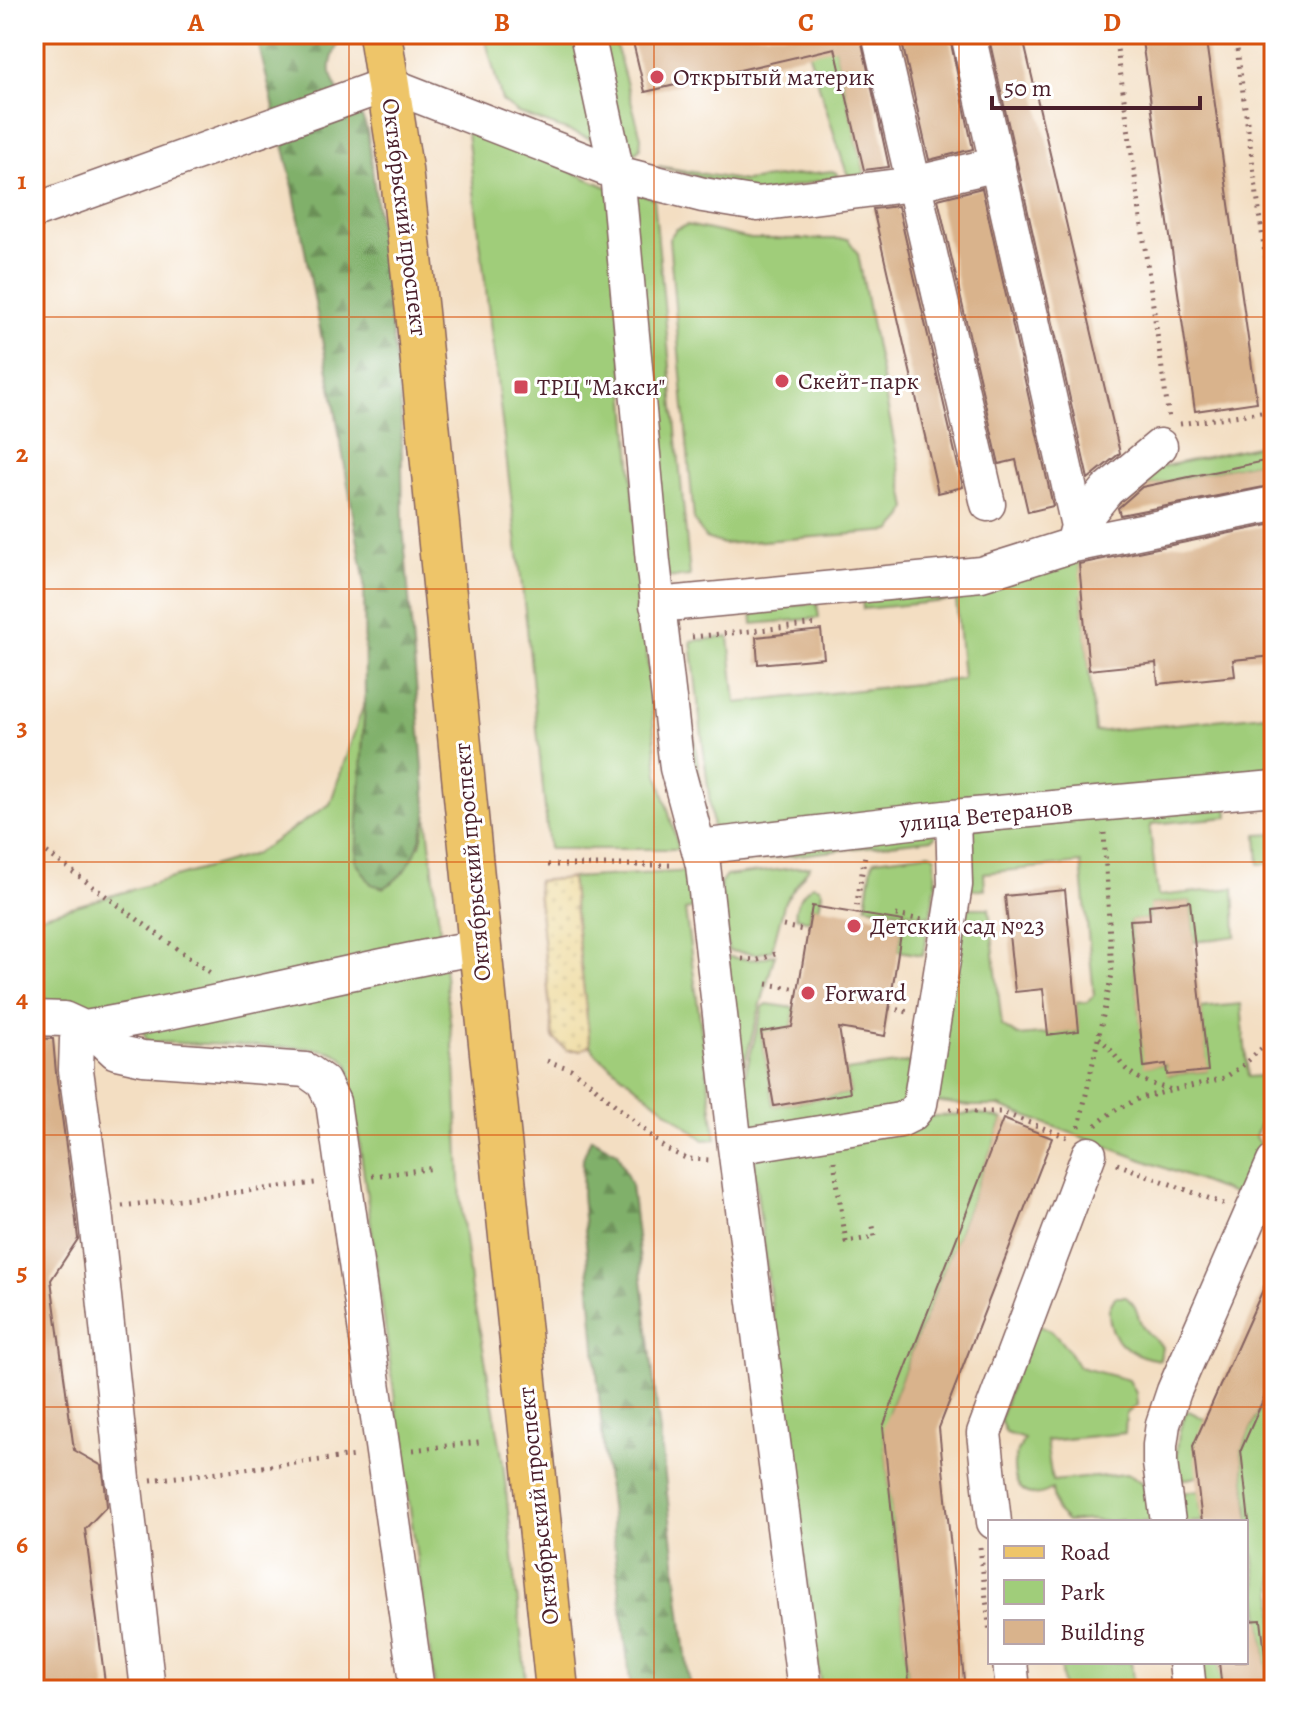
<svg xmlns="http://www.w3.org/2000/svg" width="1308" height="1724" viewBox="0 0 1308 1724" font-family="Alegreya,serif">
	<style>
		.green { fill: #a0cd7a; stroke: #757652; stroke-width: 2 }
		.forest { fill: url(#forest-firs); stroke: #65684a; stroke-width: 2 }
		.sand { fill: url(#sand-dots); stroke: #9c7c64; stroke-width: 2 }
		.building { fill: #d9b38c }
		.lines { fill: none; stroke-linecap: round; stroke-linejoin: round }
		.minor-casing { stroke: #856260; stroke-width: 37 }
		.major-casing { stroke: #856260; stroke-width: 45 }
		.path { stroke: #856260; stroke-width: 5; stroke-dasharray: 2 6; stroke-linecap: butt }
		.minor { stroke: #fff; stroke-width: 34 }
		.major { stroke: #eec569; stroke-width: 42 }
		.grid { fill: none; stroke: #d8530f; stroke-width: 2; stroke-opacity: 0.55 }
		.poi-dot { fill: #d1495b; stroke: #fff; stroke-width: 3 }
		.labels { text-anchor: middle; stroke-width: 6; stroke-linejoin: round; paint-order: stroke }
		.poi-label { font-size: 24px; fill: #4a1f2b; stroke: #fff; text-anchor: start }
		.street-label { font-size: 24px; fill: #4a1f2b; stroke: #fff }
		.neatline { fill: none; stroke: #d8530f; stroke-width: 3 }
		.grid-label { font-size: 26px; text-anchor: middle; font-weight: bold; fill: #d8530f }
	</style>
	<defs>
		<pattern id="forest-firs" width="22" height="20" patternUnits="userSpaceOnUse" patternTransform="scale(2)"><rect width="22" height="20" fill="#80b06a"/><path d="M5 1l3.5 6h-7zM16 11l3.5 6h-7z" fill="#6b8f57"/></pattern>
		<pattern id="sand-dots" width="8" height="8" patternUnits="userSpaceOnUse" patternTransform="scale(2)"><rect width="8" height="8" fill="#eeda9e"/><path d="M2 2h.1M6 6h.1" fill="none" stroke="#cebb88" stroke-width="1.8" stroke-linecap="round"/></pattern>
	</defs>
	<rect width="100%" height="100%" fill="#fff"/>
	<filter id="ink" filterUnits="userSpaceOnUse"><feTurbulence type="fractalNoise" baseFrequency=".0125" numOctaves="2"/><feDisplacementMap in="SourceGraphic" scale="16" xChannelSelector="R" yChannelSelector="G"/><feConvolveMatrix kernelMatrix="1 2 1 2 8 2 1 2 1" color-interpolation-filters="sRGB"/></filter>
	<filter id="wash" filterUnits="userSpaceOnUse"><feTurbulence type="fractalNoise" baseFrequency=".006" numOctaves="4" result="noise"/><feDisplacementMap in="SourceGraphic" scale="32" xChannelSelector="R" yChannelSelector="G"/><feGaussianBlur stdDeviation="1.8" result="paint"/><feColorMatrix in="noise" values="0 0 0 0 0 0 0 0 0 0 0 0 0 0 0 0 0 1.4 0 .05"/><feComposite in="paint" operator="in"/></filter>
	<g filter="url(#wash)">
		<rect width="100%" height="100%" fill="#f3dec2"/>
		<path class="green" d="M484,34H613L641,137L640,148L634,154L518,113L502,101Z
			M832,34L865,175L848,176L842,159L809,54Z
			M466,125L609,188L643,612L658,774L679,849H549L527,628Z
			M658,166L744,181L832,171L837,173L839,176L760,194Z
			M627,188L654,199L690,576L663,578Z
			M687,225L751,239H848L858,254L907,508L903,518L891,531L723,544L705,538L694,520L669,239L676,229Z
			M1274,442V459L1114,493L1139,472Z
			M1274,555V594L1272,575L1082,595L1095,732L1274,714V781L714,839L691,641L729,637L736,703L963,679L956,600L863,609L862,597L1078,557L1082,581Z
			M817,603L819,618L753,624L752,610Z
			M678,620L705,817L696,812L667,622Z
			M365,701L356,862L420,846L427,816L455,1064L461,1203L471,1291L481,1336L503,1462L527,1690H435L349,1066C340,1051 326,1050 310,1048L150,1042L146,1039L136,1009L132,1007L34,1013V918L255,854L330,804Z
			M1227,806L1228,817L1152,824L1150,830L1158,896L1234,888L1236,936L1194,942L1190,901L1150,905V919L1130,921L1145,1066L1166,1064L1168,1075L1207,1071L1201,1008L1241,1004L1248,1077L1274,1075V1101L1269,1102L1255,1137L1264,1151L1245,1191L1239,1195L1231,1193L999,1106H970L925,1100L968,908H989L1002,1026L1018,1036L1078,1031L1076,1003L1088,1002L1094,995L1081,863L984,873L985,889L968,890L959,829Z
			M935,832V836L932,839L734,863L730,848Z
			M1274,834V863L1259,864L1257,835Z
			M930,853L935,856L936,884L930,916L866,906L872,865L875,860Z
			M810,866L785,901L772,950L757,954L728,951L720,884L726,876Z
			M693,871L695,908L685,910L716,1139L704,1140L596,1054L590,1045L571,878Z
			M812,885L820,887L822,893L819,908L812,906L809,921L796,917C793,906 803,892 812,885Z
			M903,921L928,927L923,955L898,951Z
			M775,954L739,1083L724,956C747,960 753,962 775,954Z
			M767,1004L795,1008L792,1027L761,1033L774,1106L850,1093L846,1071L911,1062L904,1107L751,1136L743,1082L763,1007Z
			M976,1113L1003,1119L890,1408L884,1433L910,1690H821L754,1169L755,1158L923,1117Z
			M1115,1297H1126C1141,1310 1134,1312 1143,1327C1147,1334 1157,1340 1162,1347L1160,1360C1136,1357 1115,1346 1110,1322C1110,1320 1108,1311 1109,1309C1110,1305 1113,1301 1115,1297Z
			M1031,1322C1059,1330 1064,1345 1079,1367L1129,1380L1136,1393L1137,1405L1126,1414L1125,1433L1046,1441L1052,1481L1127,1474L1142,1482L1148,1496L1154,1522H1123L1122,1520L1107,1522L1089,1520L1067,1522L1056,1511L1052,1489C1030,1502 1013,1490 1014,1464C1015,1456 1020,1447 1024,1439L1006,1433L1000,1420Z
			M1274,1376V1690H1269L1241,1450C1221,1463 1202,1481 1178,1479C1176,1456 1176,1434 1186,1412L1189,1411L1205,1419L1241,1450Z
			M1199,1491L1202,1522H1185L1181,1493Z
			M1060,1662H1131L1134,1690H1063Z
			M1200,1662H1219L1222,1686L1203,1688Z"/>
		<path class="forest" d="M256,34H343C327,63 325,76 347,103C351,107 357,111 361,116C369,128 369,145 371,159L401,408L403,525L427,816C420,845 411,873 384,888L371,884L356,862L365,701L364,578L333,397L291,177Z
			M591,1138L617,1152L631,1185L690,1690H631L604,1455L582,1194L583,1158Z"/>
		<path class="sand" d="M571,878L590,1045L581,1050H567L553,1038L537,881Z"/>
		<g id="blocks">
			<path class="building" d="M631,34H860L889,167L864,170L835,48L645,92Z
				M900,34H949L973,149L929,160Z
				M988,34H1022L1120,453L1088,479Z
				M1141,34H1205L1257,402L1195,411Z
				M982,188L1053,506L1028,512L1016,460L999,464L938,199Z
				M898,206L963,487L938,493L873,209Z
				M1274,459V485L1120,515L1118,508L1142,487Z
				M1274,524V555L1270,556L1274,594V656L1233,660L1235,676L1158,684L1156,663L1089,670L1079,564Z
				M821,630L824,658L758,664L756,637Z
				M1065,890L1079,1031L1048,1035L1043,989L1015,992L1005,896Z
				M1190,901L1208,1071L1167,1075L1166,1064L1144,1067L1130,920L1150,919L1149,905Z
				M812,906L903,921L885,1036L839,1028L850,1093L774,1106L761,1032L792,1027Z
				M34,1038L53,1039L56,1073L75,1212L78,1239L51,1280L74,1450L102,1466L105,1487L107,1506L85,1529L106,1690H34Z
				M1003,1119L1052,1138L939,1428L965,1690H910L883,1427Z
				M1274,1265V1375L1241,1450L1249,1522H1202L1193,1446Z
				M1261,1620L1269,1690H1222L1219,1662H1246V1621Z"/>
		</g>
	</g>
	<g filter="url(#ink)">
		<use href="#blocks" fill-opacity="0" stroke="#856260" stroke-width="2"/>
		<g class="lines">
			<defs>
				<path id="minor" d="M587,34L617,173L653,562L677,768L703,865L735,1147L805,1690
					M879,34L988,504
					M968,34L1078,526L1073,545L1274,504
					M34,211L388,84L617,173L703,195L758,204L913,184L998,164
					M1078,526L1107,490L1160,446
					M657,605L981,574L1073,545
					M699,847L953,817L1274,788
					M34,1018L64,1019L97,1034L116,1052L143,1058L306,1070L323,1082L333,1102L417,1690
					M735,1147L900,1120L912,1114L920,1104L955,885L953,817
					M123,1479L95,1210L76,1070L77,1039L84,1028C217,1006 347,970 480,947
					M125,1488L148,1690
					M994,1522L984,1433L1089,1154
					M1168,1522L1160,1463V1445L1163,1424L1174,1391L1274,1162
					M1010,1662L1013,1690
					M1186,1662L1189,1690"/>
				<path id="major" d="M380,34L401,169L417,312L480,947L557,1690"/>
			</defs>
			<use href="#minor" class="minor-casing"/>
			<use href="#major" class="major-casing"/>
			<path class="path" d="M1115,34L1169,419
				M1235,34L1274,320
				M1180,424L1274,410
				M692,637L818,624
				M34,843L210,973
				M548,865H673
				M855,914L865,855
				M896,915L922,920
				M783,926L808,931
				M742,959L758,960L775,954
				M767,984L798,989
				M889,1008L908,1012
				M1099,1038C1110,1047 1116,1058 1125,1068C1138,1081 1155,1085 1172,1090
				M547,1061L571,1069L591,1084L666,1149L688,1159L709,1160
				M950,1109L974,1112H1001L1067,1137
				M1096,1125L1112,1112L1140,1098L1224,1078L1242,1066L1262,1048
				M1079,1127L1112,974L1104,833
				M834,1161L846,1242L875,1237L872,1221
				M1117,1164L1224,1204
				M372,1176L435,1168
				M122,1206L315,1183
				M413,1450L479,1442
				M151,1480L355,1456
				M980,1547L990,1633"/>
			<use href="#minor" class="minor"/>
			<use href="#major" class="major"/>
		</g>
	</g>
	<path class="grid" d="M349,34V1690M654,34V1690M959,34V1690M34,317H1274M34,589H1274M34,862H1274M34,1135H1274M34,1407H1274"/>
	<g class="poi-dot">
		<circle cx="657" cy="77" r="8"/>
		<circle cx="782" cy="381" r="8"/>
		<rect x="513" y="379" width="16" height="16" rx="4"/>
		<circle cx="854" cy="926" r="8"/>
		<circle cx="808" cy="993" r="8"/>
	</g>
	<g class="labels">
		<g class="poi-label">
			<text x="673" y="85">Открытый материк</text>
			<text x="798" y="389">Скейт-парк</text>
			<text x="537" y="395">ТРЦ "Макси"</text>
			<text x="870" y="934">Детский сад №23</text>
			<text x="824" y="1001">Forward</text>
		</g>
		<g class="street-label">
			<text transform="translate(405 217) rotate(83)" y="8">Октябрьский проспект</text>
			<text transform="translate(986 815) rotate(-6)" y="8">улица Ветеранов</text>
			<text transform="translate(472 862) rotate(-95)" y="8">Октябрьский проспект</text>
			<text transform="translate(538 1506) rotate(-96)" y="8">Октябрьский проспект</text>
		</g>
	</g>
	<rect width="1308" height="1724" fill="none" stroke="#fff" stroke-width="88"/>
	<rect x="988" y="1520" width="260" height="144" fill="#ffffff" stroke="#b7a5aa" stroke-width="2"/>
	<rect x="1004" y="1546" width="40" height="12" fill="#eec569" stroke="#b7a5aa" stroke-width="2"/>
	<text x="1060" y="1560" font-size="24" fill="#4a1f2b">Road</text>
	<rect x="1004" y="1580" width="40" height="24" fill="#a0cd7a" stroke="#b7a5aa" stroke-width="2"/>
	<text x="1060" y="1600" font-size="24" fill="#4a1f2b">Park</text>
	<rect x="1004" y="1620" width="40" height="24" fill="#d9b38c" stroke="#b7a5aa" stroke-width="2"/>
	<text x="1060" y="1640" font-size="24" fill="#4a1f2b">Building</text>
	<path d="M992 96v12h208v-12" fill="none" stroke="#4a1f2b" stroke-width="4"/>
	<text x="1004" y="96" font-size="24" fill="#4a1f2b" stroke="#ffffff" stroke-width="6" paint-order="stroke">50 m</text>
	<rect x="44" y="44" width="1220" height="1636" class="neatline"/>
	<g class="grid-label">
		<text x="196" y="31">A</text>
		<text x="502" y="31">B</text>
		<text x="806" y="31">C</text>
		<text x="1112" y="31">D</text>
		<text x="22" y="189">1</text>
		<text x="22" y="462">2</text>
		<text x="22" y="735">3</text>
		<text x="22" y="1007">4</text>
		<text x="22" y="1280">5</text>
		<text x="22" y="1553">6</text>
	</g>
</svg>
